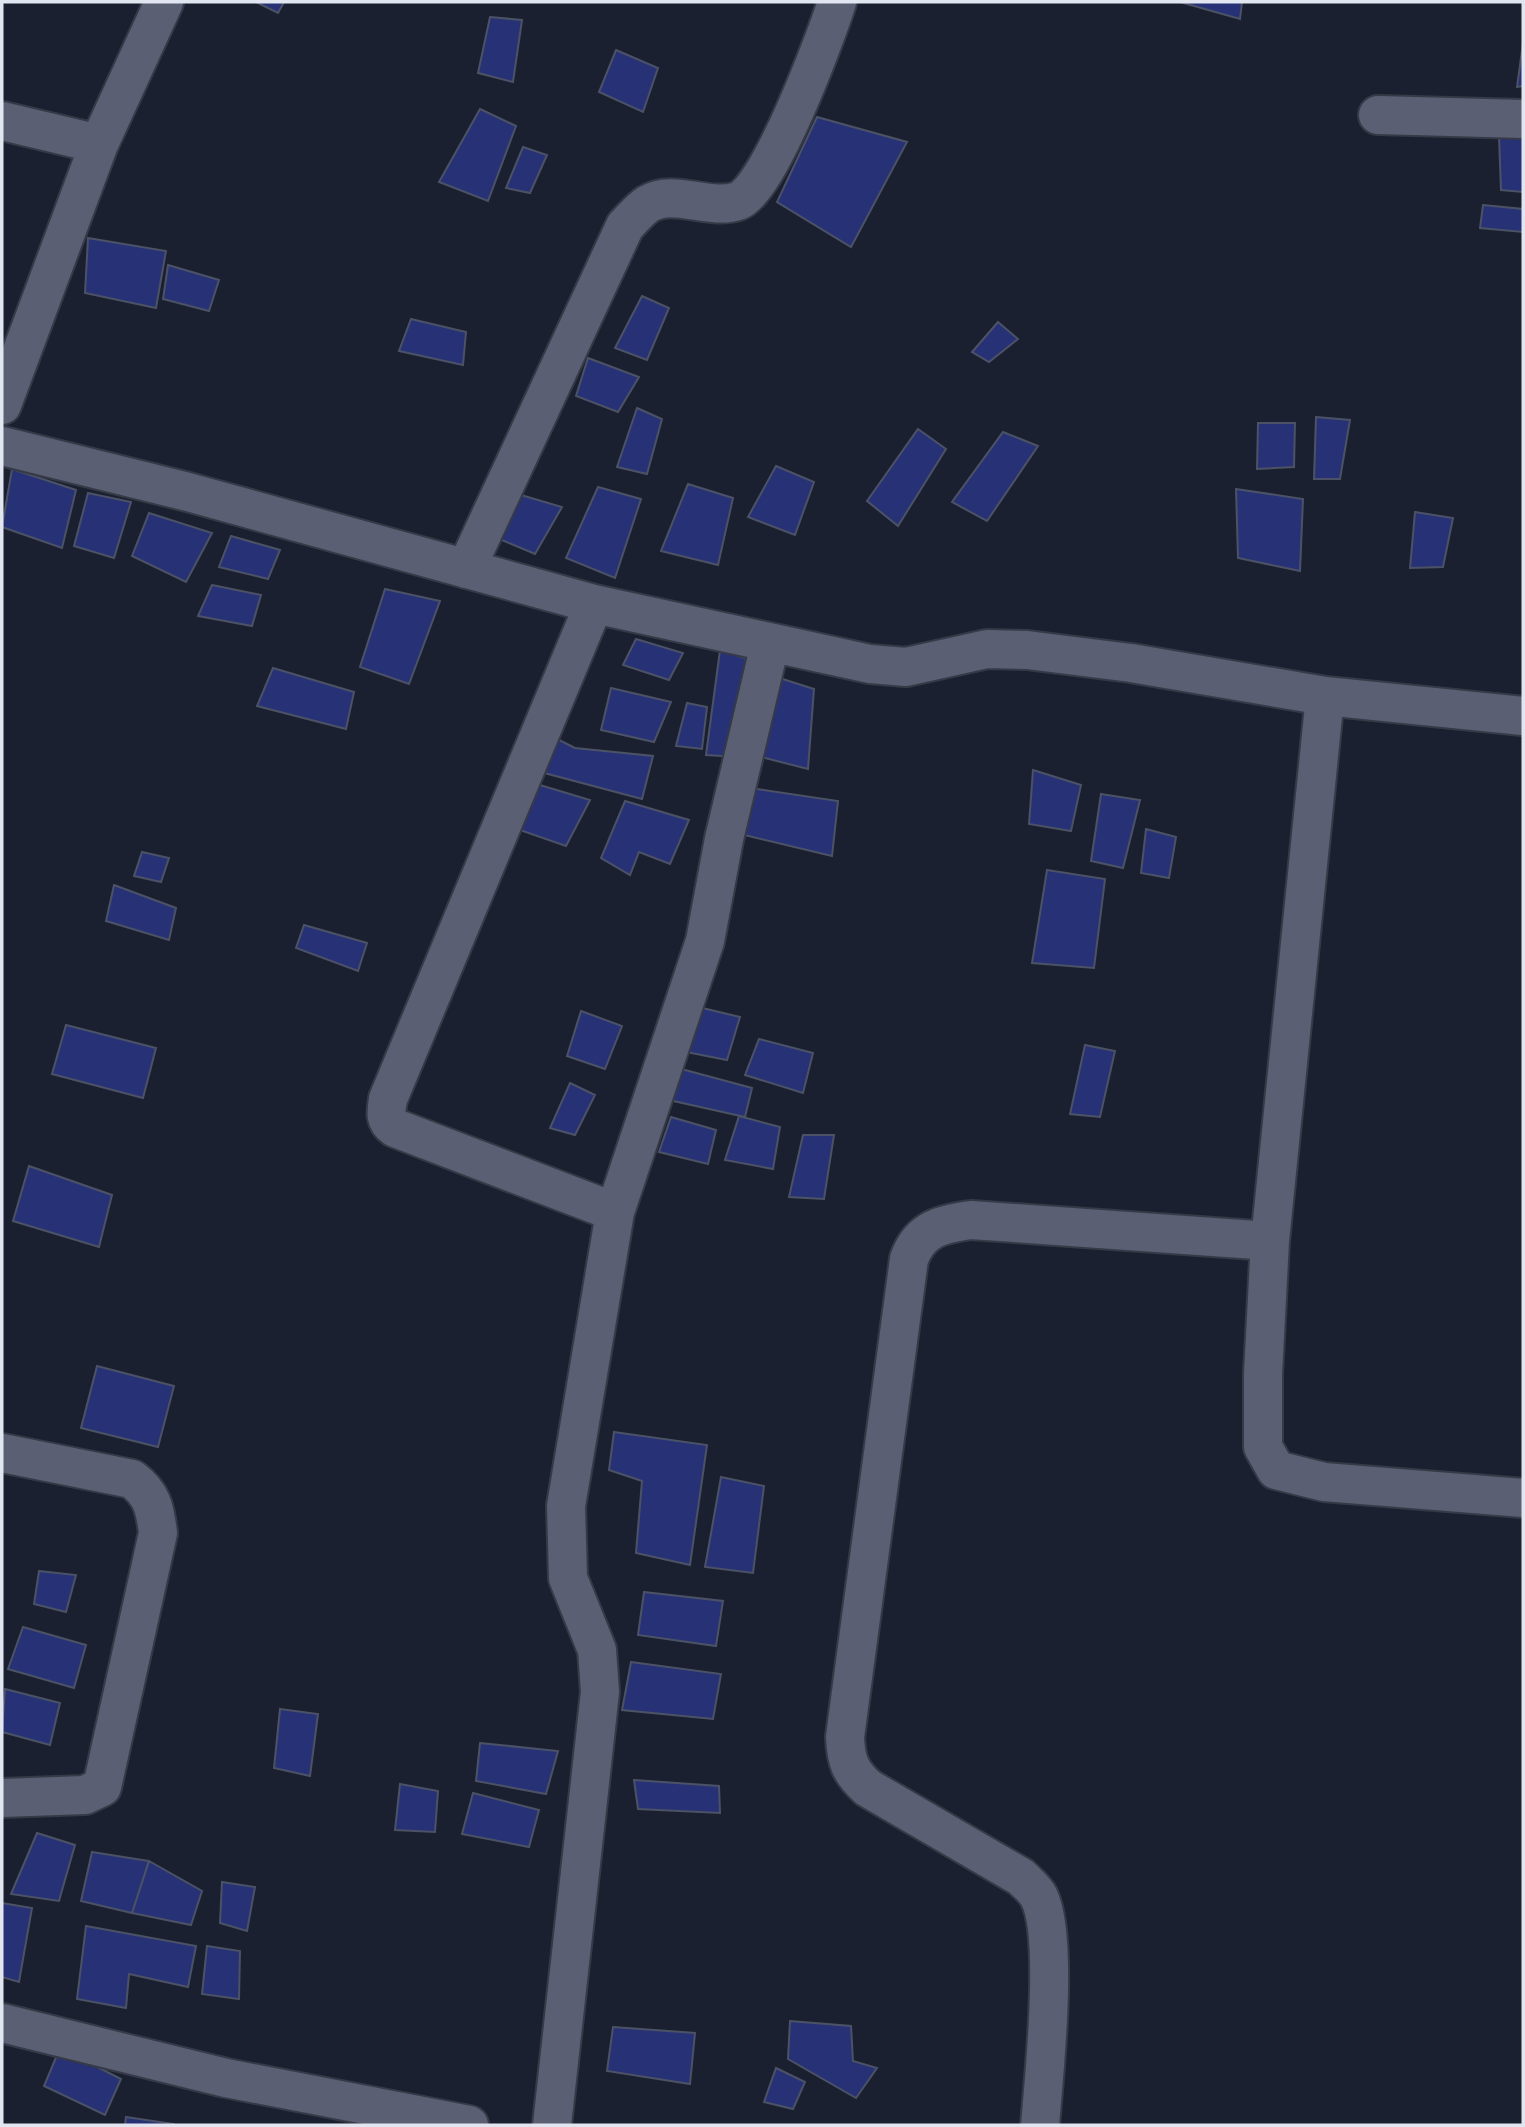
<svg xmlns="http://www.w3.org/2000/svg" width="1525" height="2127" viewBox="0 0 1525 2127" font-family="Mulish,sans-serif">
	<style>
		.building { fill: #273276; stroke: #4c5265; stroke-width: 2 }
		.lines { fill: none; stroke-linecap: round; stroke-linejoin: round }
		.minor-casing { stroke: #363a47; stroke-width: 42 }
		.minor { stroke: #5a5f73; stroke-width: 38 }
	</style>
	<rect width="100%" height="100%" fill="#1b2030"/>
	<path class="building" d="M256,2H284L278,13Z
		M1180,2H1242L1240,19Z
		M490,17L522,20L513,82L478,73Z
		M1523,43V86L1517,87Z
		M616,50L658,68L643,112L599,92Z
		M480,109L516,126L488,201L439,182Z
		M817,117L907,142L851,247L777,202Z
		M1499,137L1523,138V192L1501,190Z
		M523,147L547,155L530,193L506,188Z
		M1483,205L1523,209V232L1480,228Z
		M88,238L166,251L156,308L85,293Z
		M168,265L219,280L209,311L163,299Z
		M642,296L669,308L647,360L615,348Z
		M411,319L466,332L463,365L399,351Z
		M998,322L1018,339L989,362L972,352Z
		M588,358L639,377L618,412L576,396Z
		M637,408L662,419L647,474L617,467Z
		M1316,417L1350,420L1340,479H1314Z
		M1258,423H1295L1294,467L1257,469Z
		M918,429L946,449L898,526L867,501Z
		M1003,432L1038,446L987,521L952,502Z
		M776,466L814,482L795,535L748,517Z
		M12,469L76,490L62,548L2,527Z
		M688,484L733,498L718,565L661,551Z
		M598,487L641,499L615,578L566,558Z
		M1236,489L1303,499L1300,571L1238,558Z
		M88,493L131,502L114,558L74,546Z
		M521,495L562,507L535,554L497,538Z
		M1415,512L1453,518L1443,567L1410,568Z
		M149,513L212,533L186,582L132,556Z
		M231,536L280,550L268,579L219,567Z
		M212,585L261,595L252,626L198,616Z
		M385,589L440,601L409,684L360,667Z
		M636,639L683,653L669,680L623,665Z
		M720,650L751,660L738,757L706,755Z
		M273,668L354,692L346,729L257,706Z
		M770,675L814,689L808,769L761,757Z
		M611,688L671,702L654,742L601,730Z
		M687,703L707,707L702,749L676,746Z
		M545,733L575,748L653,756L642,799L533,770Z
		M1033,770L1081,785L1071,831L1029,824Z
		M530,782L590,800L566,846L511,827Z
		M744,787L838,801L832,856L732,832Z
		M1101,794L1140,800L1123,868L1091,861Z
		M625,801L689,820L670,864L639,852L630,875L601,858Z
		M1146,829L1176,837L1169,878L1141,873Z
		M142,852L169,858L161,882L134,876Z
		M1047,870L1105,879L1094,968L1032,963Z
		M114,885L176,908L169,940L106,921Z
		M304,925L367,943L358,971L296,948Z
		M690,1005L740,1017L727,1060L681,1051Z
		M581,1011L622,1026L605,1069L567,1056Z
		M66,1025L156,1048L143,1098L52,1074Z
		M759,1039L813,1053L803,1093L745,1075Z
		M1085,1045L1115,1051L1100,1117L1070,1114Z
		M674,1067L752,1088L745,1117L660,1098Z
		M570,1083L595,1095L575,1135L550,1128Z
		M739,1116L780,1127L773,1169L725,1160Z
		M671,1117L716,1130L708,1164L659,1152Z
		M803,1135H834L824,1199L789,1197Z
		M29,1166L112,1195L99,1247L13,1221Z
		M97,1366L174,1386L158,1447L81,1428Z
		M614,1432L707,1445L690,1565L636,1553L642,1481L609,1470Z
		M721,1477L764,1486L753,1573L705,1567Z
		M39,1571L76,1575L66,1612L34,1604Z
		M644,1592L723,1601L716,1646L638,1635Z
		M23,1627L86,1645L74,1688L8,1669Z
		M631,1662L721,1674L713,1719L622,1710Z
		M5,1689L60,1703L50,1745L2,1732Z
		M280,1709L318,1714L310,1776L274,1768Z
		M480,1743L558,1751L546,1794L476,1781Z
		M634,1780L719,1786L720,1813L638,1809Z
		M400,1784L438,1791L435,1832L395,1830Z
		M473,1793L539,1810L529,1847L462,1834Z
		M37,1833L75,1845L59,1901L11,1894Z
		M92,1852L149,1861L132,1913L81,1901Z
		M149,1861L202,1891L191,1925L132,1913Z
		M222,1882L255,1887L247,1931L220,1923Z
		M2,1903L32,1908L19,1982L2,1977Z
		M86,1926L196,1946L188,1987L129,1974L126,2008L77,1999Z
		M207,1946L240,1951L239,1999L202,1994Z
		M790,2021L851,2026L853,2061L877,2068L856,2098L788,2059Z
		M613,2027L695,2033L690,2084L607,2071Z
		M60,2048L121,2079L105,2115L44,2086Z
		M776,2068L805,2082L793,2109L764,2102Z
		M126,2117L174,2124V2125H125Z"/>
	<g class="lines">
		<defs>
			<path id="minor" d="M1378,115L1523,119
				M2,121L99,144L164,2
				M2,405L99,144
				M2,446L188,492L594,604L870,664L906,667L987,649L1027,650L1131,663L1325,696L1523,716
				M466,569L625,226C632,219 640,209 648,204C674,188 709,211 738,201C769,190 826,37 837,2
				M1325,696L1270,1241L1263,1374V1447L1276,1470L1324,1482L1523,1498
				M615,1212L705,941L724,839L770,644
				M2,1453L132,1479C152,1494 155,1508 158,1533L102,1787L85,1795L2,1798
				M2,2023L226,2078L469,2125
				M552,2125L600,1692L597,1650L568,1578L566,1506L615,1212L395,1128C384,1120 386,1112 388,1099L594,604
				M1040,2125C1044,2077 1059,1937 1039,1897C1035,1889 1027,1883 1021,1877L868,1788C850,1772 846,1761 845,1737L909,1259C920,1229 941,1224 971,1220L1270,1241"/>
		</defs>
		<use href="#minor" class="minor-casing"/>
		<use href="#minor" class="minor"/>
	</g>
	<rect width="1525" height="2127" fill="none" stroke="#e2e6f1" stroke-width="7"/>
</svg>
